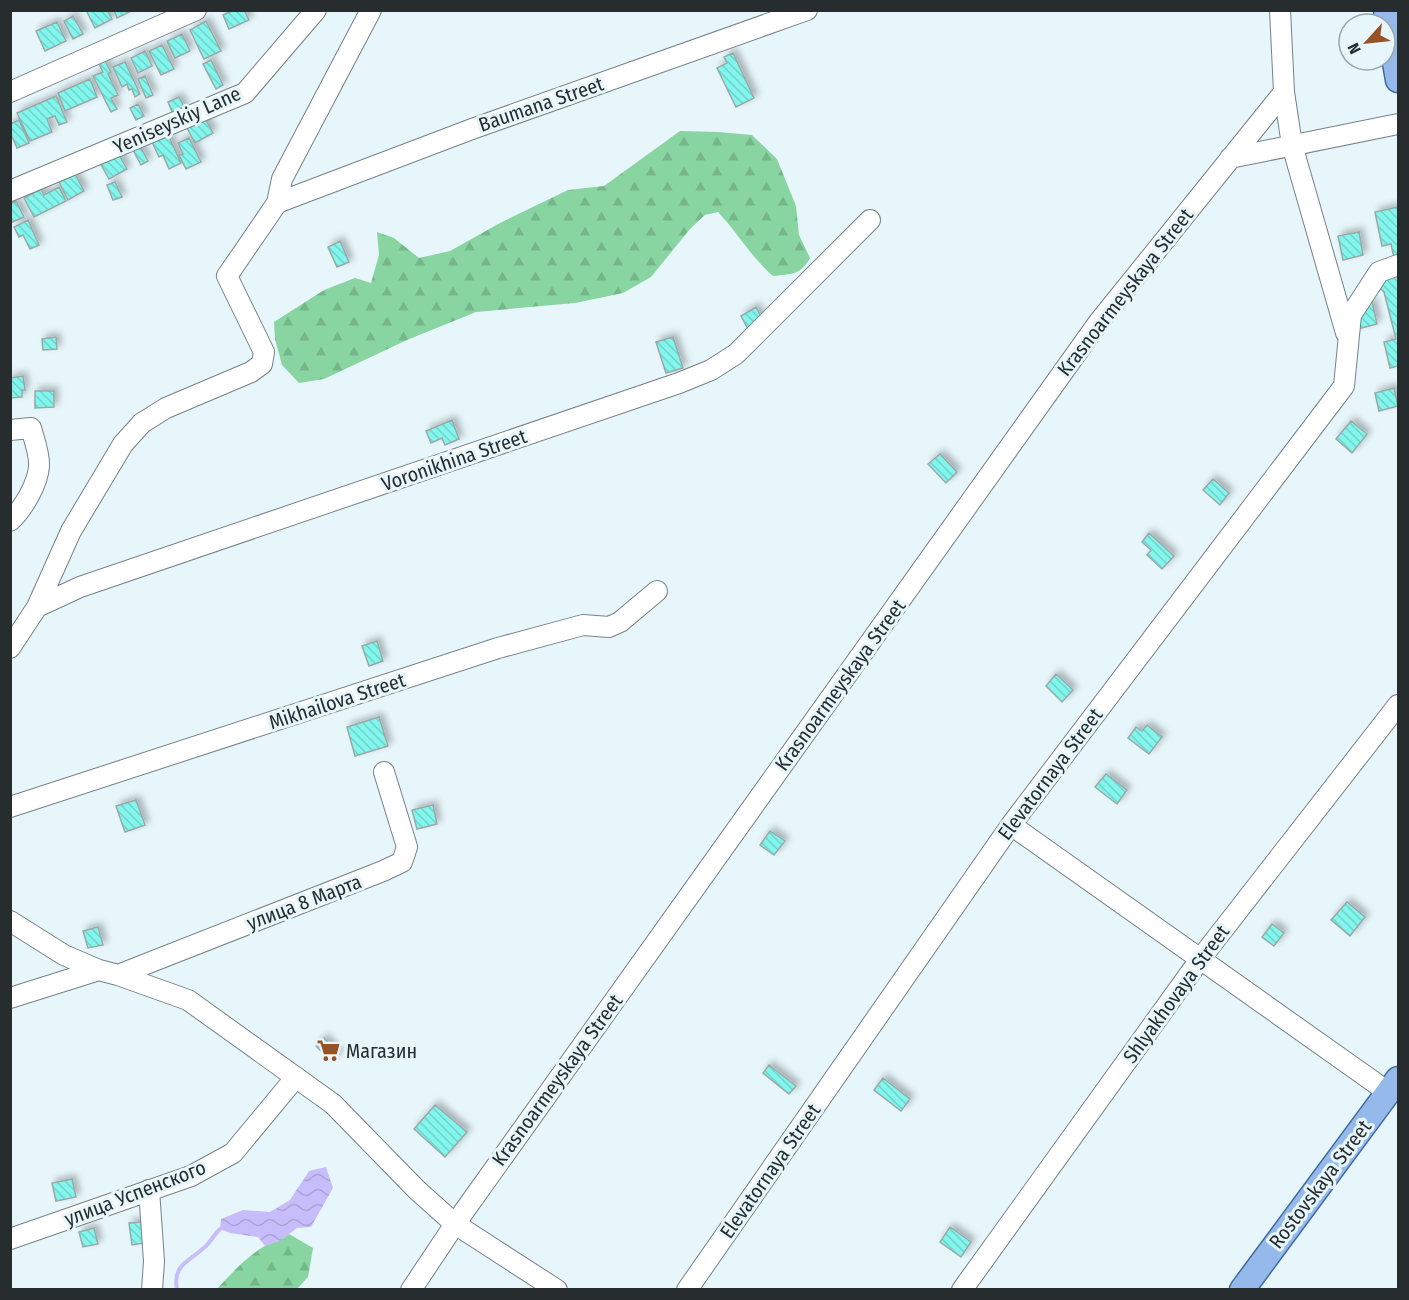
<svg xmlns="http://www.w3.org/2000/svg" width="1409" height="1300" viewBox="0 0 1409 1300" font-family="'Fira Sans Condensed',sans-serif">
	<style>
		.forest { fill: url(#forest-firs) }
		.water { fill: url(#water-waves) }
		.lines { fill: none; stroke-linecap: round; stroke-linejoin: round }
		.stream { stroke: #c6bdfa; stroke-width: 4 }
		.building { fill: url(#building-back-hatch); stroke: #9aa9a7; stroke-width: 1.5; filter: url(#shadow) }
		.minor-casing { stroke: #768287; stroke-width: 22 }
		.major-casing { stroke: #4069a0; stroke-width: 27 }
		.minor { stroke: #fff; stroke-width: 20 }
		.major { stroke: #95b9eb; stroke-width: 24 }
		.labels { text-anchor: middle; stroke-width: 6; stroke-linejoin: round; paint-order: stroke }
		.street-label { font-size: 20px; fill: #272d2f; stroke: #e7f6fb }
		.poi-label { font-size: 20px; fill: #272d2f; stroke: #e7f6fb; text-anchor: start }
	</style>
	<defs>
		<pattern id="forest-firs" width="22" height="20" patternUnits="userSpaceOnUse" patternTransform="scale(1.5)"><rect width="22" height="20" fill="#88d5a1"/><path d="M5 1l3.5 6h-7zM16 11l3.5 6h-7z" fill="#75b78b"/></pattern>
		<pattern id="water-waves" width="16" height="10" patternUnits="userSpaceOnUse" patternTransform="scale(1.5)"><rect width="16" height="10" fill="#c6bdfa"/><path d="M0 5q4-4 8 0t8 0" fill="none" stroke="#aaa3d7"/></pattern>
		<pattern id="building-back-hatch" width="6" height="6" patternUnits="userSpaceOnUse" patternTransform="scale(1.5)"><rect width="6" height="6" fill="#82f6ec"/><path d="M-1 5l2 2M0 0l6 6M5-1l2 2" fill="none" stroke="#70d3cb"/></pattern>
		<filter id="shadow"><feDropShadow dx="4" dy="-4" stdDeviation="3" flood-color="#0004"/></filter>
	</defs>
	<rect width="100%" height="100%" fill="#e7f6fb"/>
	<path class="forest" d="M680,131L718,132L752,135L777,159L796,206L799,235L810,258C801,275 791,274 773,276C751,257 737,232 718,212L705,215L690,229L651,277L623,293L575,303L476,312L407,340L324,379L299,383L282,365L275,339L274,322L324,290L355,278L371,283L379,255L377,232L394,238L419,258L450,251L500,223L568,190L604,186Z
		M289,1234L313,1248L308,1277L297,1289L216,1290C231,1274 245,1258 263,1247C272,1242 281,1241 289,1234Z"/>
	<path class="water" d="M326,1167L333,1188L311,1227L297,1228L280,1241L265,1246L258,1237L230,1233L220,1229L221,1219L243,1210L270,1212L290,1200L309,1171Z"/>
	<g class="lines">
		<path class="stream" d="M177,1290C172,1262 192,1261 208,1244C212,1239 215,1234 220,1229"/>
	</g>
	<path class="building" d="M86,10H107L112,19L95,28Z
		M114,10H133L117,18Z
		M234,10H244L249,20L229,29L223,15Z
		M73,16L83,34L73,39L64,21Z
		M206,21L221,51L204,59L190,30Z
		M57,22L66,41L45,51L36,31Z
		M182,34L190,51L175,58L167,41Z
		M162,45L174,69L161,75L149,51Z
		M145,51L152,66L138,73L131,58Z
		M733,53L754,98L736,107L717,68L727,63L724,57Z
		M104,59L111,72L108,74L118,95L111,98L117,109L111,112L93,76L103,72L98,62Z
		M211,60L223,85L216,89L203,64Z
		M125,62L140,94L135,97L132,89L129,90L127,84L122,87L113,67Z
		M145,76L153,95L146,98L138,79Z
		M90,79L97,97L65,111L58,93Z
		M56,96L67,122L59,125L55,116L47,119L52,132L30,141L17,113Z
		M179,97L185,109L173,114L168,102Z
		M138,104L144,116L136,120L130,108Z
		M205,118L213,133L195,143L187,128Z
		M19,120L29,143L17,148L10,132V124Z
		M168,135L181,163L169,169L163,155L159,157L152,142Z
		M189,138L201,162L186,169L179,155L183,154L178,143Z
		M140,146L148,161L141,165L133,150Z
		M118,153L127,169L109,179L100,163Z
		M75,174L84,191L68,200L59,182Z
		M115,182L122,197L113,200L107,185Z
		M59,187L66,201L34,217L24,198L41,189L44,195Z
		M16,201L24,217L10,223V204Z
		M1398,207V257L1394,258L1391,244L1382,246L1375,212Z
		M28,220L39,245L30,249L23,235L19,237L14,227Z
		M1359,232L1363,255L1343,260L1338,236Z
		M340,241L349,262L337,267L328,247Z
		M1398,271V366L1390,368L1384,342L1396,339L1384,292L1377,285Z
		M1372,301L1377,324L1354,330V317Z
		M756,307L763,321L748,329L741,316Z
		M56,337L57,349L43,350L42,339Z
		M673,337L683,368L666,373L656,342Z
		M23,376L25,390H22V397L10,398V378Z
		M1394,388L1398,406L1379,411L1375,393Z
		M35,391H54V407L35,408Z
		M452,420L459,439L445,445L442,438L431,443L426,431Z
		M1351,421L1367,434L1352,453L1336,439Z
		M940,454L957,472L946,483L928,464Z
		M1213,479L1229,493L1220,505L1203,490Z
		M1149,533L1174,556L1162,569L1147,555L1151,550L1142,542Z
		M377,641L383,661L369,666L362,646Z
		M1056,674L1073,690L1062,702L1046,686Z
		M379,717L388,746L355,756L347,727Z
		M1147,725L1162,737L1149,754L1128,738L1136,727L1142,731Z
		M1106,774L1127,790L1117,804L1095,787Z
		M136,800L145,825L125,832L116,806Z
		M433,805L437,824L417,829L412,810Z
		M770,831L785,841L774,855L760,845Z
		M1347,902L1365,917L1350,936L1331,920Z
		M1272,924L1284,933L1274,946L1262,937Z
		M98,927L103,945L88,948L83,931Z
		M324,1038L339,1054L331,1061L316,1046Z
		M769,1065L796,1086L789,1094L763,1073Z
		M883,1078L910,1099L901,1111L874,1090Z
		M435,1105L467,1132L445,1157L414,1129Z
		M72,1179L76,1197L56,1201L52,1183Z
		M141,1222L144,1243L132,1245L129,1223Z
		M950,1227L971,1242L961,1257L940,1242Z
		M94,1228L98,1244L83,1247L79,1232Z"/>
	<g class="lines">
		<defs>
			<path id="minor" d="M1280,10L1284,92L1292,145L1346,333
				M10,92L196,10
				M1230,158L1398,124
				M10,191L245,93L316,10
				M277,203L472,129L807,10
				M10,430L31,428C34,439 40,455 39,466C38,484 23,509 10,521
				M37,607L71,531L123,444L142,423L166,408L251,372L262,364L264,352L227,276L277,203L282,179L371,10
				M10,648L37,607L80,587L679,383L711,370L736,354L870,220
				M10,807L498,648L583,625L609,627L620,622L657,591
				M1011,825L1388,1092
				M10,921L64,955L99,970L118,975L188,1000L333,1104L417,1190L455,1224L557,1290
				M118,975L383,871L402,862L407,847L384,772
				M10,998L99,970
				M149,1190L154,1261L152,1290
				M10,1239L191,1176L233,1153L296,1077
				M411,1290L455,1224L1098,323L1284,92
				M687,1290L1011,825L1344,386L1351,315L1379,272L1398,265
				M962,1290L1201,958L1398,705"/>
			<path id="major" d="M1386,10L1398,80
				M1242,1290L1398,1079"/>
		</defs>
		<use href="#minor" class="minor-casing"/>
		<use href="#major" class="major-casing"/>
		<use href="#minor" class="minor"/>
		<use href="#major" class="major"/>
	</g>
	<defs>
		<symbol id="supermarket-bare" viewBox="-9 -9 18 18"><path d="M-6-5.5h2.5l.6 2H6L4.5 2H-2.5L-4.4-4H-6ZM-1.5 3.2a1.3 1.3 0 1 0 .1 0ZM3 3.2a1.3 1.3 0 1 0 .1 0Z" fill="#975226" stroke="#e7f6fb" stroke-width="2.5" paint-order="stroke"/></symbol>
	</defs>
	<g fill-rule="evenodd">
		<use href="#supermarket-bare" x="312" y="1034" width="33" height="33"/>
	</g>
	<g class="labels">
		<g class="street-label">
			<text transform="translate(541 104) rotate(-19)" y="7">Baumana Street</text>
			<text transform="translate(177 120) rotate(-24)" y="7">Yeniseyskiy Lane</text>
			<text transform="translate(1125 292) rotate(-52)" y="7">Krasnoarmeyskaya Street</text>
			<text transform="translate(454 460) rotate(-19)" y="7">Voronikhina Street</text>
			<text transform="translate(840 685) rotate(-54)" y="7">Krasnoarmeyskaya Street</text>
			<text transform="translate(337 701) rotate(-18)" y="7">Mikhailova Street</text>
			<text transform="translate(1050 774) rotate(-53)" y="7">Elevatornaya Street</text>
			<text transform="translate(304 902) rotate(-21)" y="7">улица 8 Марта</text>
			<text transform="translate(1176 994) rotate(-54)" y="7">Shlyakhovaya Street</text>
			<text transform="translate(557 1080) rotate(-54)" y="7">Krasnoarmeyskaya Street</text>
			<text transform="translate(770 1171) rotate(-55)" y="7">Elevatornaya Street</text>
			<text transform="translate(1320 1184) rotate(-53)" y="7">Rostovskaya Street</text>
			<text transform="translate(135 1193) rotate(-21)" y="7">улица Успенского</text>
		</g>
		<g class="poi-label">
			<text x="346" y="1058">Магазин</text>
		</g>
	</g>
	<rect width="1409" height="1300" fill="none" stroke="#272d2f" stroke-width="24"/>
	<g transform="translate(1367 42) rotate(243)"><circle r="28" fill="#e7f6fb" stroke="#9aa6a9" stroke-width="1.5"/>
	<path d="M0-4.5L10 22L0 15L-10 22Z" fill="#975226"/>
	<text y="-9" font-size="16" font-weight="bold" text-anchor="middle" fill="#272d2f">N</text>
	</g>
</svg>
